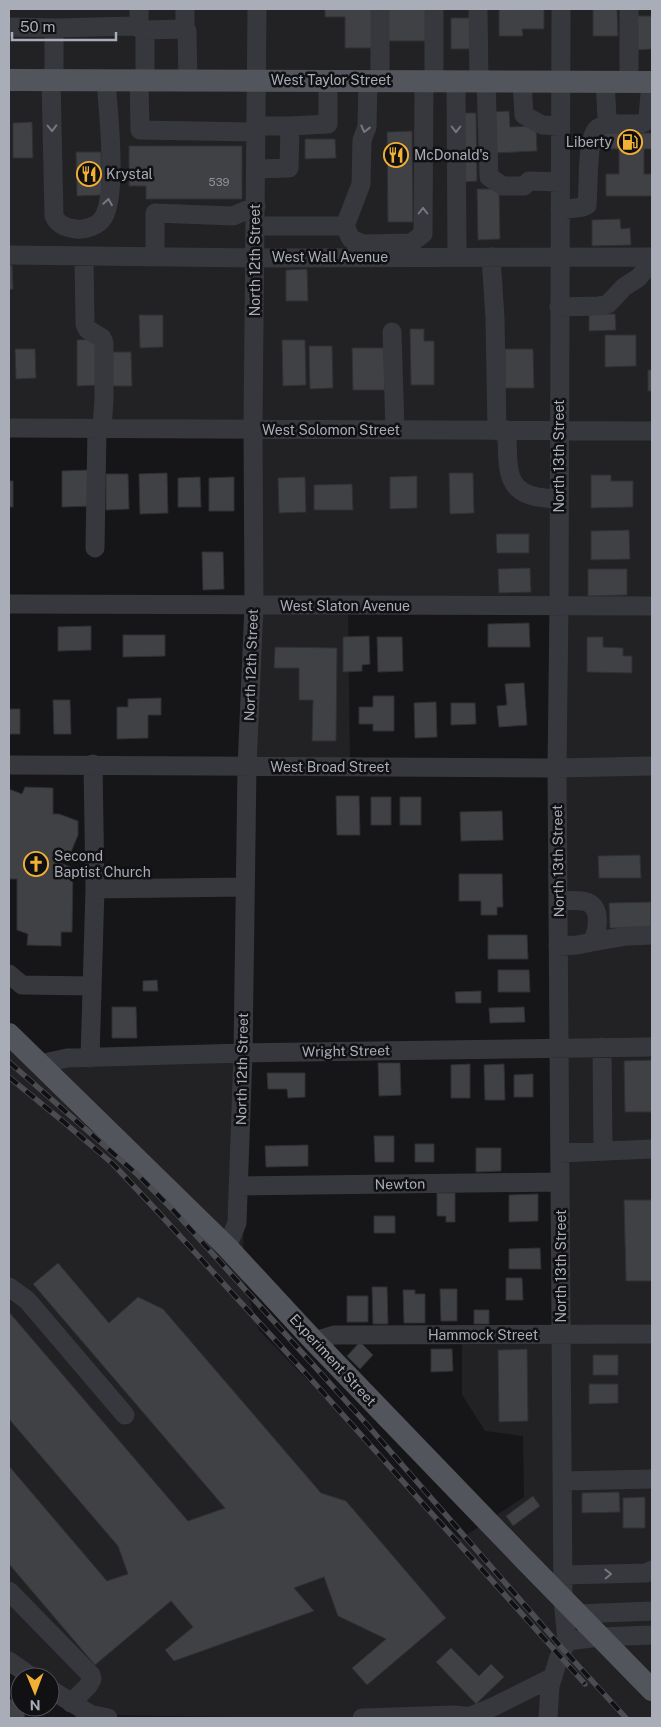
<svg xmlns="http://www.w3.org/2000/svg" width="661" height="1727" viewBox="0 0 661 1727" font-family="'Public Sans',sans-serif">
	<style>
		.built { fill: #222225 }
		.building { fill: #404145; stroke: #303034 }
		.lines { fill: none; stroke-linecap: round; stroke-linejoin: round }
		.minor { stroke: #37383d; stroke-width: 19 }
		.major { stroke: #53555c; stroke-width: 22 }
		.rail-casing { stroke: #4a4c52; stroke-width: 5.5 }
		.rail { stroke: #111113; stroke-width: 4; stroke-dasharray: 11; stroke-linecap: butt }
		.oneway { stroke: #757881 }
		.labels { text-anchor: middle; stroke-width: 5; stroke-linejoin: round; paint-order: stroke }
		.number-label { font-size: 11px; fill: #8e929b }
		.street-label { font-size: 14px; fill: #a8adb8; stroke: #111113 }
		.poi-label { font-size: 14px; fill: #a8adb8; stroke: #111113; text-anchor: start }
	</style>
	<rect width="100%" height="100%" fill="#161618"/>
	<path class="built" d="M9,9H652V1718H314L94,1715L50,1685V1677H39L9,1656V1031L32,1056L245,1052L243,1278L259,1330L460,1539L524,1497L523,1436L485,1431L462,1395V1333L560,1329L561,603L348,602L350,766L251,763V422L9,425Z"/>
	<path class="building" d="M325,9H376V48H345V17H325Z
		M386,9H432V41H386Z
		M499,9H544V29H522L523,36H499Z
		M593,9H617L618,36H593Z
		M635,16H652V49L636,50Z
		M451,18H474V49H451Z
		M509,111L510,127L536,126L537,151L495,153L493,112Z
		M462,113H476L477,181L464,182Z
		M32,122L33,158H13V123Z
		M412,131L413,222H388L387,132Z
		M599,133H652V149H644V174H652V196H606V174H619V149H599Z
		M305,139H335L336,158L305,159Z
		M129,146H242V199H146V186H129Z
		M76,152H101L102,195L77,196Z
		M477,189H499L500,239L478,240Z
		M620,219L621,229L630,228L631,245L592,246V220Z
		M9,265H12L13,289L9,290Z
		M307,269L308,301H286V270Z
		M589,314H615L616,330L589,331Z
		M139,315H163V347L140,348Z
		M410,329H424V341H434V385H411Z
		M605,335H636V366L605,367Z
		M99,339L100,385L77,386V340Z
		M282,340H305L306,385L283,386Z
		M309,346H332L333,388L310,389Z
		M352,348H384L385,390H353Z
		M15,349H35L36,378L16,379Z
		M505,349H533L534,388H505Z
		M109,352H131L132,386H109Z
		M648,370H652V391H648Z
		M91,470L92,506L62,507V471Z
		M167,473L168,513L140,514L139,474Z
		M449,473H473L474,513L450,514Z
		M106,474H128L129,509L106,510Z
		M591,475H611V481H633V507L591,508Z
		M417,476V508L390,509V477Z
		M200,477L201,507H178V478Z
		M234,477V511H209V478Z
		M305,477L306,512L279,513L278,478Z
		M9,481H13V507H9Z
		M352,484L353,510H314V485Z
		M629,530L630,559L591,560V531Z
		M496,534H529V553H497Z
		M202,552H223L224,589L203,590Z
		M530,568L531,592L499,593L498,569Z
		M588,569H627V595L588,596Z
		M529,623L530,647H488V624Z
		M91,626V650L58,651V627Z
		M123,635H165V656L123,657Z
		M369,636L370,664L362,665V671L343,672V637Z
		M377,637H402L403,671L378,672Z
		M587,637H603V647L623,648V656H632V673L587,672Z
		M275,647L337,648L336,741H312L313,700H299V668H274Z
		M524,683L527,725L499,727L497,706L507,705L505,684Z
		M373,696H394V731H373V724H359V707H373Z
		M161,698V715H148V738L117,739V707H128V699Z
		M53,700H70L71,734H54Z
		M436,702L437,737L415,738L414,703Z
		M451,703H475L476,724L451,725Z
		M9,709H20V734H9Z
		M25,787L53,788V814H59L78,821V835L71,852L53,853V860L73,868L72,932H61V946L27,945L28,934L17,930V879H9V789L22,794Z
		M336,796H359L360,835H337Z
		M371,797H391V825H371Z
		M400,797H421V825H400Z
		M502,811L503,840L461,841L460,812Z
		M640,855L641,878H599L598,856Z
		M459,874H502L503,907H497V915H481V901H459Z
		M651,902V928H610L609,903Z
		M488,935H527L528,959H488Z
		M498,970H529L530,992H498Z
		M157,980L158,991H143V981Z
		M481,991V1003H456L455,992Z
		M112,1007H136L137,1038H112Z
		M524,1007L525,1022L490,1023L489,1008Z
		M652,1060V1112H625L624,1061Z
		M378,1063H400L401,1095L379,1096Z
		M470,1064V1098H451V1065Z
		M504,1064L505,1100H485L484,1065Z
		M267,1073H305V1097L288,1098L287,1089H268Z
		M533,1074V1097H514V1075Z
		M374,1136H394V1162H375Z
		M415,1144H434V1162H415Z
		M308,1145V1166L266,1167L265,1146Z
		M476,1148H501V1171L476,1172Z
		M437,1193H455V1222H446V1216H437Z
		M538,1194V1221L509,1222V1195Z
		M624,1200H652V1281H626Z
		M374,1216H395V1233H374Z
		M540,1248L541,1269H509V1249Z
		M58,1263L109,1323L138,1297L163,1309L321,1493L346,1501L446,1618L367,1685L352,1668L386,1639L338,1616L324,1577L294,1588L314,1611L174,1661L165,1650L193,1627L171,1601L95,1665L9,1564V1466L107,1581L128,1574L118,1546L9,1419V1312L188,1521L225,1508L33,1284Z
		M506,1278H522L523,1300H506Z
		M372,1287H387L388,1324H373Z
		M440,1289H457V1321H441Z
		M403,1290H415V1294H425V1323H404Z
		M347,1296H368V1322H347Z
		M474,1310H489V1324H474Z
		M360,1342L373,1355L360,1369L347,1356Z
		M431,1349H452L453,1371L431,1372Z
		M527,1349L528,1421L499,1422L498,1350Z
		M593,1355H618V1375H593Z
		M589,1384H618V1403L589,1404Z
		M619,1492L620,1512L582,1513V1493Z
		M533,1496L540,1506L513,1526L506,1516Z
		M645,1497V1528H623V1498Z
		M451,1648L479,1676L491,1664L504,1677L476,1704L436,1662Z
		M9,1699L20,1702V1707H26L24,1718H9Z"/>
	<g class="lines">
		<path class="minor" d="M185,9V29
			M380,9V80
			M434,9V81
			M478,9L479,81
			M629,9V82
			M9,27L54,28
			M139,28V9
			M51,80L54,216C58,225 66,228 76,229C85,230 98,226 103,218C118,195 108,109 106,80
			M54,80V28L134,26L145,30
			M139,80L140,130L256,132
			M145,80V30L185,29L187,31L188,80
			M368,80L367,127L362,140L361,184L345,226L351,239L363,244L411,243L423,234L424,81
			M456,81L457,257
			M486,81L489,177L503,186H524L529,181L560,182
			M522,81L524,115L542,125L560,126
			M605,81L607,117L608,122L612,124H640L645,122L648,117L651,82
			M256,126H290
			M256,169L289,168L290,126L328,124V80
			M560,210L583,207L587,205C589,189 586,139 597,129C601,125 606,125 612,124
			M256,226H345
			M9,255L256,258L652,257
			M84,256L85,324L87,329L102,338L104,343V399L102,429
			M155,257V213L233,216L256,206
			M491,257L495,318L497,431
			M559,307L598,306L608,304L624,287L638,278L646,269L648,257
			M392,332L395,430
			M9,428L652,431
			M507,430C508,476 504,498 559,499
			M95,548L97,429
			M9,604L652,606
			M93,764L95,889L245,887
			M9,765L557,768L652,766
			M558,901C567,901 578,899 587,902C602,908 598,931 592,942L577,945L558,946
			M592,942L627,936L652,935
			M9,974L22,985L92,986
			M602,1047L603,1151
			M90,1058L95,889
			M40,1064L67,1058L243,1053L652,1047
			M560,1153L652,1149
			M239,1186L560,1182
			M227,1247L237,1223L243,1053L247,767L254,606L253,429L257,9
			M9,1287L27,1300L125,1415
			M314,1341L334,1335L652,1334
			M562,1481L652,1479
			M563,1575L646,1573L652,1570
			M9,1591L91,1675L92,1679L88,1686L71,1703
			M578,1614L652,1611
			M567,1641L600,1637L652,1635
			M9,1661L32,1677
			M50,1689L90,1714L108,1718
			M468,1717L493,1707L553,1677
			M362,1718L454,1715L483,1718
			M548,1718L550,1686L559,1657L567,1641L563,1599L557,768L559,607L561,9"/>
		<path class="major" d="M9,80L652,82
			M9,1034L227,1247L314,1341L523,1558L652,1690"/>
		<defs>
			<path id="rail" d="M9,1062L138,1175L174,1211L363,1420L563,1649L626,1718
				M9,1077L65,1123L113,1164L158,1212L309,1377L585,1684"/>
		</defs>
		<use href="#rail" class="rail-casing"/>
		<use href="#rail" class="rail"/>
	</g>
	<defs><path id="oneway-chevron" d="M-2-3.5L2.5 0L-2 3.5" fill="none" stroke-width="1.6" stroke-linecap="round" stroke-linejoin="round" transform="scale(1.25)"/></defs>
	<g class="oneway">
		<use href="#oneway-chevron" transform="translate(52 128) rotate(89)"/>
		<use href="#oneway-chevron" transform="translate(365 129) rotate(104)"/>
		<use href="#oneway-chevron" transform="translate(456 129) rotate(90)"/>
		<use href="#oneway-chevron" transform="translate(108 202) rotate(-81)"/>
		<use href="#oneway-chevron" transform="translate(423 211) rotate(-90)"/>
		<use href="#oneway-chevron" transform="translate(608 1574) rotate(-1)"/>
	</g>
	<defs>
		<symbol id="fuel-ring" viewBox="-11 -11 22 22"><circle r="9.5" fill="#111113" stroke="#f2b134" stroke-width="1.5"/><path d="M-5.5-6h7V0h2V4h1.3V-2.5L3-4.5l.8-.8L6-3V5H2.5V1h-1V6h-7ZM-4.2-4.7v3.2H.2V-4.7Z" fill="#f2b134"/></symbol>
		<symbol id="restaurant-ring" viewBox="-11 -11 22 22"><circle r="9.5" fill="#111113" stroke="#f2b134" stroke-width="1.5"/><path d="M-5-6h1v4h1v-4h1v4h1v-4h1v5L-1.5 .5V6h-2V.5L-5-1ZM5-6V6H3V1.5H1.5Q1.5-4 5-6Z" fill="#f2b134"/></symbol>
		<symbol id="church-ring" viewBox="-11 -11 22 22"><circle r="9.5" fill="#111113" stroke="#f2b134" stroke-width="1.5"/><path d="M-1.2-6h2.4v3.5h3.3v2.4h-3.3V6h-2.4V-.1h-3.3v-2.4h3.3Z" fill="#f2b134"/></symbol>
	</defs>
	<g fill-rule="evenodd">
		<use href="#fuel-ring" x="616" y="128" width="28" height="28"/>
		<use href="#restaurant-ring" x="382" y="141" width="28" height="28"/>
		<use href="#restaurant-ring" x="75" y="160" width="28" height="28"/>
		<use href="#church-ring" x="22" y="850" width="28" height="28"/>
	</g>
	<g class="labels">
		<g class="number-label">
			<text x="219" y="186">539</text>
		</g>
		<g class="street-label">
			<text x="331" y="85">West Taylor Street</text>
			<text x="330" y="262">West Wall Avenue</text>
			<text transform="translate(255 260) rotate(-90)" y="5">North 12th Street</text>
			<text x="331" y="435">West Solomon Street</text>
			<text transform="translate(559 456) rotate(-90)" y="5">North 13th Street</text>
			<text x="345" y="611">West Slaton Avenue</text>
			<text transform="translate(251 665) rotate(-88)" y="5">North 12th Street</text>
			<text x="330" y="772">West Broad Street</text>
			<text transform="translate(558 861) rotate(-91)" y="5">North 13th Street</text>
			<text transform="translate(346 1051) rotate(-1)" y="5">Wright Street</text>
			<text transform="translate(242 1069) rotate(-89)" y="5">North 12th Street</text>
			<text transform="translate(400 1184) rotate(-1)" y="5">Newton</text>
			<text transform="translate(561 1266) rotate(-90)" y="5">North 13th Street</text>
			<text x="483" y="1340">Hammock Street</text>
			<text transform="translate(333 1360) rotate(47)" y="5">Experiment Street</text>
		</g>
		<g class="poi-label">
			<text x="612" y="147" text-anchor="end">Liberty</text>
			<text x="414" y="160">McDonald's</text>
			<text x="106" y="179">Krystal</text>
			<text x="54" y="861">Second<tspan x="54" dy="16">Baptist Church</tspan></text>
		</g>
	</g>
	<rect width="661" height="1727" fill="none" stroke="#a8adb8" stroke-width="20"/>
	<g transform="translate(35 1692) rotate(179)"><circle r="24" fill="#111113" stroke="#4d4f55"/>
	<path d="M0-4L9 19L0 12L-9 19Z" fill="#f2b134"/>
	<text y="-8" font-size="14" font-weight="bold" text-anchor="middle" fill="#a8adb8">N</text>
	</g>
	<path d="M12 32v8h104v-8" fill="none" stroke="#a8adb8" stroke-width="2.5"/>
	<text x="20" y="32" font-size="15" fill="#a8adb8" stroke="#111113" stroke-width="4" paint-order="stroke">50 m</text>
</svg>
